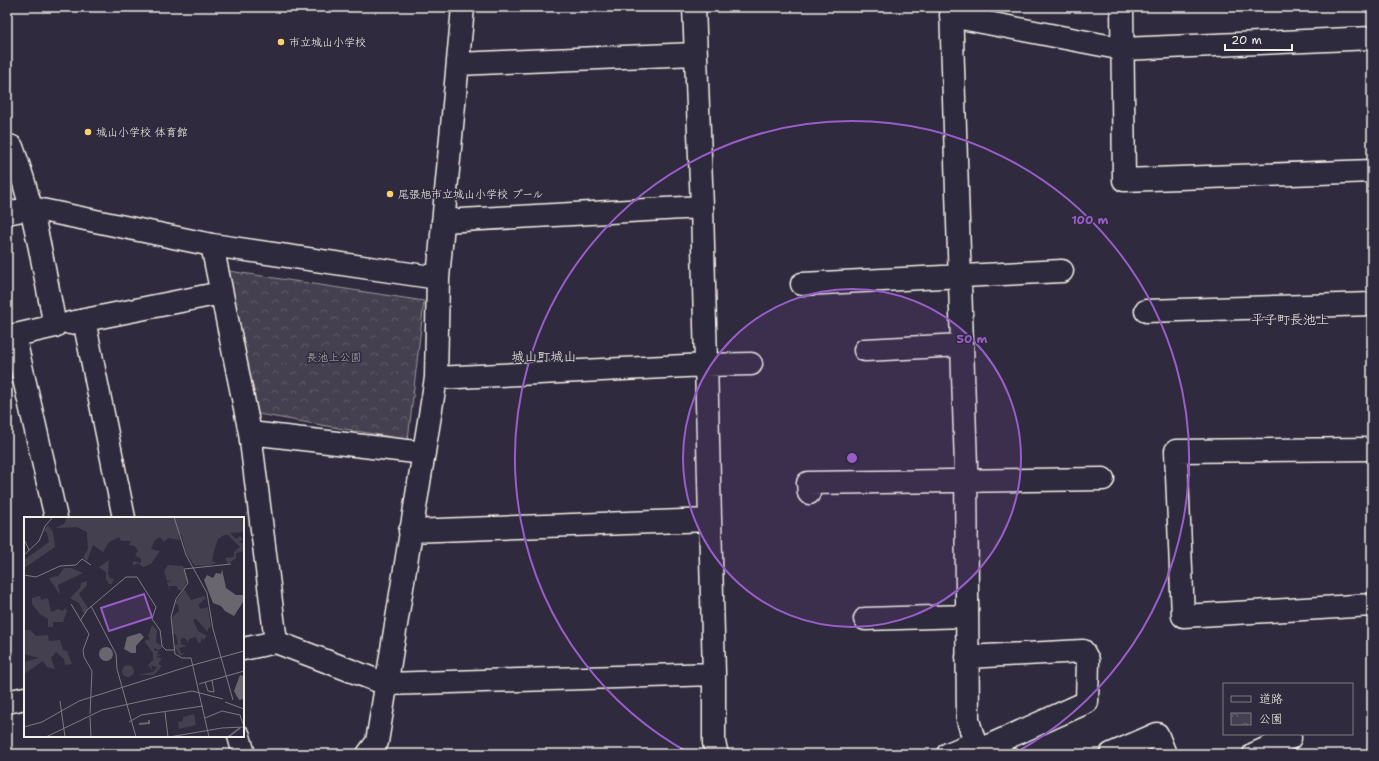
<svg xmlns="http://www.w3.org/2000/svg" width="1379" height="761" viewBox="0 0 1379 761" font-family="'Shantell Sans','Klee One',sans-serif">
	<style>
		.park { fill: url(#park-crowns); stroke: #9c989c }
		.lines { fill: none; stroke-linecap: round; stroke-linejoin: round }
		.street-casing { stroke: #f4f1e8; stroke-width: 25 }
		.street { stroke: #2f2a3d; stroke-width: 22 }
		.ring { fill: none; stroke: #995dc9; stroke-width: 2 }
		.poi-dot { fill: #ffd166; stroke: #2f2a3d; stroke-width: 1.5 }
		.labels { text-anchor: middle; stroke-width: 3; stroke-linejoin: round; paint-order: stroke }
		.poi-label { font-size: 11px; fill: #f4f1e8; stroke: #2f2a3d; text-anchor: start }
		.park-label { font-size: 11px; fill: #b7b3b3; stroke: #2f2a3d }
		.quarter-label { font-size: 13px; fill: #f4f1e8; stroke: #2f2a3d }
		.inset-river { fill: none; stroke: #6a6670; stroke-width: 2 }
		.inset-road { fill: none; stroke: #7e7a81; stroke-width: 1 }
		.view { fill: #995dc9; fill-opacity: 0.15; stroke: #995dc9; stroke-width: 2 }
		.inset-edge { fill: none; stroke: #f4f1e8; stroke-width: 2 }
		.centre { fill: #995dc9; stroke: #2f2a3d; stroke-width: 2 }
		.ring-label { font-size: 12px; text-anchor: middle; font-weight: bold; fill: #995dc9; stroke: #2f2a3d; stroke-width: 3; stroke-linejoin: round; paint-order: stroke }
	</style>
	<defs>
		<pattern id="park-crowns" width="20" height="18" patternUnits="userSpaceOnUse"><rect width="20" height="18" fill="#454050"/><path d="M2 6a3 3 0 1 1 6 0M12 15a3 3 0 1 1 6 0" fill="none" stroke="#605c69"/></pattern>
	</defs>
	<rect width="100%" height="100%" fill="#2f2a3d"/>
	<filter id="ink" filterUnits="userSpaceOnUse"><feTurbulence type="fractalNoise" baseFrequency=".025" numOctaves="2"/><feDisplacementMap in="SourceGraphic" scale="8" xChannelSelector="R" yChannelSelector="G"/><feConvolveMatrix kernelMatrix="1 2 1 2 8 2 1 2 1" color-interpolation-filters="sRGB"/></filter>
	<g filter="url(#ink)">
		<path class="park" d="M229,271L424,301L408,440L258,414Z"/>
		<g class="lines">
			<defs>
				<path id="street" d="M951,7L966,466L968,720L978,754
					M1122,7L1124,180L1372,171
					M951,16L1123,49L1372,38
					M458,64L695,54
					M7,145L12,147C34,205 43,265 55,326L7,337
					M7,213L32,208L212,245L438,278
					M443,221L702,207
					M212,245L250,433L276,642
					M802,284L1062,271
					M1146,311L1372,304
					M84,320L124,518
					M70,323L221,293
					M14,335L56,518
					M865,350L962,345
					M436,378L706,365L751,364
					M250,433L424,453
					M1372,449L1176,451L1183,616L1372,605
					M809,493L808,483L1103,479
					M410,531L710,520
					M865,619L967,616
					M243,649L276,642L386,684L714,674L702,207L694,7
					M967,657L1083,651L1088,660L1087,702L977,751
					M714,674V743L717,754
					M7,702L25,698
					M239,736L244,754
					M368,754L377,742L436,378L438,278L463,7
					M948,754L974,743
					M1111,754L1157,734L1165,754
					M1254,754L1290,738"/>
			</defs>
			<use href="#street" class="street-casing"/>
			<use href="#street" class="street"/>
		</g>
	</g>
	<circle cx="852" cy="458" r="169" fill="#995dc9" fill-opacity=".12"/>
	<g class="ring">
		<circle cx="852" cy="458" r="169"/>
		<path d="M689 753A337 337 0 1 1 1015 753"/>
	</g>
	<g class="poi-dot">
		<circle cx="281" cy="42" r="4"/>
		<circle cx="88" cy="132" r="4"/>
		<circle cx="390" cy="194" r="4"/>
	</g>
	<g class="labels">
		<g class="poi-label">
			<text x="289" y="46">市立城山小学校</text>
			<text x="96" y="136">城山小学校 体育館</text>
			<text x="398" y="198">尾張旭市立城山小学校 プール</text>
		</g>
		<g class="park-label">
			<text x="334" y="361">長池上公園</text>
		</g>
		<g class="quarter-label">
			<text x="1290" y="324">平子町長池上</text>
			<text x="544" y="361">城山町城山</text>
		</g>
	</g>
	<g transform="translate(24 517)">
		<rect width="220" height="220" fill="#2f2a3d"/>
		<path d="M98 154a6 6 0 1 1 12 0a6 6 0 1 1-12 0ZM170,197L172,208L155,212L154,205L159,204V200Z" fill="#454050"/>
		<path d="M43,0H149L156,23L144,21L140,25L136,20L131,23L127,32L136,34L127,47L119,50L114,46L109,49V44L117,46V42L111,38L114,34L111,29L105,28L107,24H97L95,20L85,25L79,35L69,28L63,44L59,41L64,32L63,15L56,10L31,11L40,7ZM193,0H220V15L206,16L212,22L216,19L219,22L215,26H220V34L212,36V41L204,47L201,41L210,40V35L216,30L204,18H200L194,22L191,30L188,44L193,46L181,49ZM24,8L29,15L31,30L0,51V43L25,25L23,16L20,13ZM85,43L84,57L86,61L90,62L88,67H85L82,62V55L75,50ZM144,48L159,49L164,63L158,73H154L153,69H145L147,76L143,66L147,63L143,64L140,54ZM40,51H47L59,56L34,68L36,78L25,61L34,59ZM63,64V68L55,77L64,91L60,97L55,86L46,81L56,71L57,66ZM160,72L167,83L180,79L182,81L174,88L177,92L184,90L187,110L184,111V115L172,102L169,103L174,114L183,119L179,123L177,120V125L174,126L172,120L165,122L164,126L161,121H157V127L163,129L155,131L157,136H161L156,139L150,129L154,127L152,118L148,116V100L155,94L154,88L151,86ZM16,79L17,83L24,81L27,95L34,92L39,94L41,91L43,94L39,105H29V110H24V102L16,97L8,87V81ZM128,108L133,113L132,125L139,130L135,133L130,131L131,134H135L133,137L138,138L132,139L138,142L134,147L138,149L130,158H114L129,155L133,150L127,148L129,154L124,148L129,143V136L120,124L126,122L124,119ZM0,113H6L12,119L24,118L25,124L36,123L39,133L43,134L48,147L41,148L40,142L32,135L27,141L31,152L23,150L19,144L0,157V145L15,141L0,137Z" fill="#454050"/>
		<path d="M53,0H220V7L217,5L193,21L185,45L187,48L171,49L163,38L157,17H139L128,23L124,34L117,35L108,27L107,16L101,15L82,27H64L63,15L50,9Z" fill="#454050"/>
		<path d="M198,52L202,71L212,78H220L219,85L210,99L201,94L197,89L189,86L180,63L183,58L189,61L192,56L197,57ZM116,116L120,120L112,129V136H107L100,132L103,120ZM75 137a7 7 0 1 1 14 0a7 7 0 1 1-14 0ZM216,158L220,159V182L215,183L210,174Z" fill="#6a6670"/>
		<path class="inset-river" d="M115,207L125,206V203M204,220L216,211"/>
		<path class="inset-road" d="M150,0L162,38L183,76L189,112L209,183M0,22L5,33M0,38L15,24L21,9L29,0M0,58L12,60L36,49L52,48L58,42L67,48M47,87L65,117L59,133L60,140L68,154L66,197M67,89L92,137L93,152L112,220M56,104L63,93L102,60H113L132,90L128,102L136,113L138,129L142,133H150M181,165L184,174L190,175L188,163M175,167L220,154M36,184L41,220M201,185L220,192M141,195L144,220M66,200L67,220M181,201L198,194L216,198L220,210M105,205L117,198L179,189M0,210L18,205L55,184L169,148L220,134M22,220L78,193L123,183L168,174L199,182M145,220L198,211L220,210M185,220L167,141H158L151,137L147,100L152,82L164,66L160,52L207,47"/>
		<path class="view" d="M120,77L128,100L85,114L77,91Z"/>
		<rect width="220" height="220" class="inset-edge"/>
	</g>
	<circle cx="852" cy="458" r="6" class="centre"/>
	<g class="ring-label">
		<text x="1090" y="224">100 m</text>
		<text x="972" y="343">50 m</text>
	</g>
	<rect width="1379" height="761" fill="none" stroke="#2f2a3d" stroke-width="24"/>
	<rect x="12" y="12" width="1355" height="737" fill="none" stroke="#f4f1e8" stroke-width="1.5" filter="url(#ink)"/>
	<rect x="1223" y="683" width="130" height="52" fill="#2f2a3d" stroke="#7e7a81"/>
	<rect x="1231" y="696" width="20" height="6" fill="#2f2a3d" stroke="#7e7a81"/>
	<text x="1259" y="703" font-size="12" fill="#f4f1e8">道路</text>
	<rect x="1231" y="713" width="20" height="12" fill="url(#park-crowns)" stroke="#7e7a81"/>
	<text x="1259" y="723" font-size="12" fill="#f4f1e8">公園</text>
	<path d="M1225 44v6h67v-6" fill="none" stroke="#f4f1e8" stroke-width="2"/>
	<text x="1231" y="44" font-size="12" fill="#f4f1e8" stroke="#2f2a3d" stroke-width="3" paint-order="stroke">20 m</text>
</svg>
